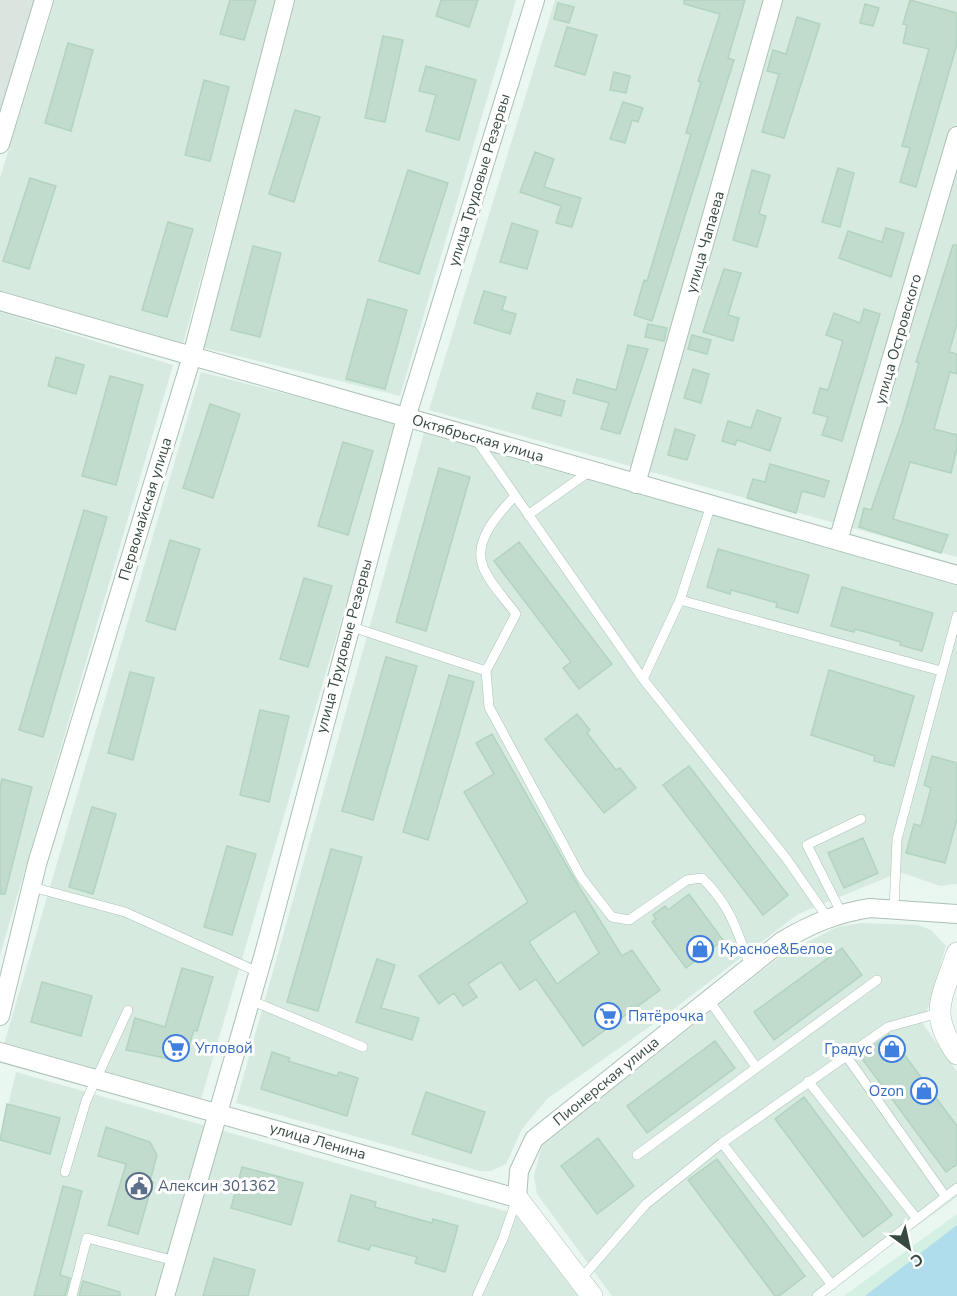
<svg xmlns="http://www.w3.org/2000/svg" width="957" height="1296" viewBox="0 0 957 1296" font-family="'Nunito Sans',sans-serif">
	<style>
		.residential { fill: #d7eae0 }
		.industrial { fill: #dbe5df }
		.education { fill: #d3f0e2 }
		.green { fill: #b0ddec }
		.building { fill: #c1dbcc; stroke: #b1d4bf; stroke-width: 1.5; fill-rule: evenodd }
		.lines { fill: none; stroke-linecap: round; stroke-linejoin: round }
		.service-casing { stroke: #abc2b5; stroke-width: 10 }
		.minor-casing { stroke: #abc2b5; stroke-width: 20 }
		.tertiary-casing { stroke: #abc2b5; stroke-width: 22 }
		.service { stroke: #fff; stroke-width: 9 }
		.minor { stroke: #fff; stroke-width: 18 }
		.tertiary { stroke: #fff; stroke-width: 21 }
		.labels { text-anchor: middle; stroke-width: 6; stroke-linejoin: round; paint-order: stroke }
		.street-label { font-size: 15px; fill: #374a3f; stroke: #fff }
		.shop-label { font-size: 15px; fill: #366cbe; stroke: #fff; text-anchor: start }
		.service-label { font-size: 15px; fill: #4e5e75; stroke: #fff; text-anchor: start }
	</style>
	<rect width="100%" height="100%" fill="#eaf6f0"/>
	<path class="residential" d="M55,0H276L183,344L0,292V178Z
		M295,0H516L400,396L201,347Z
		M555,0H957V557L429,410Z
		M0,312L173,365L0,955Z
		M201,372L399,423L201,1099L4,1044Z
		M424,433L957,585V884L940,886L900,872L798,914L666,1015L547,1099L522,1129L506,1164L491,1171H480L236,1103Z
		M861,923L918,925L931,930L946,946L923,1024L957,1072V1197L820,1296H612L537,1194L534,1176L542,1145L782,955L837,927Z
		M16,1072L515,1214L578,1296H0V1140Z"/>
	<path class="industrial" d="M0,0H36L0,115Z"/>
	<path class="education" d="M957,1214V1296H844Z"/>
	<path class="green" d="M957,1225V1296H865Z"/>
	<path class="building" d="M230,0H256L244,40L220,34Z
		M441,0H478L469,27L436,16Z
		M684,0H745L728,58L734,60L652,321L634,315L644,280L647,281L691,134L686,133L701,82L698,81L720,14L684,4Z
		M910,0L957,13V44L916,187L900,182L910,148L902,146L929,49L903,43L907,25L903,24Z
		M558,3L574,7L569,23L554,19Z
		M865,4L879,8L873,26L860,23Z
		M797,17L820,24L784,138L762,132L779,74L767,71L773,50L786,54Z
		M567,27L597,35L585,75L555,66Z
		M383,36L403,40L385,122L365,118Z
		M68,43L93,50L71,131L45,123Z
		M426,66L476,80L459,140L426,131L436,95L419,91Z
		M614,72L630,76L626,93L610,90Z
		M204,80L229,87L210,161L185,155Z
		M623,102L643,108L638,122L632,120L625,143L610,139Z
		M295,110L320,117L294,202L269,194Z
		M535,152L554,159L544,187L581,198L572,227L556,223L561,206L520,192Z
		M838,168L854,173L840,227L822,222Z
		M408,170L448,183L419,274L379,261Z
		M752,170L770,175L759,214L766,216L757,247L733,240Z
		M30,178L56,186L29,269L3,261Z
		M168,222L193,229L167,317L142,310Z
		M512,223L538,231L527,269L500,262Z
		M886,228L904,233L891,277L839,258L848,231L882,242Z
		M953,245H957V324L949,352L957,354V374L950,372L934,429L957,435V448L951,473L910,462L893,519L948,535L941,553L859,527L864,508L871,510L902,422L919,363L916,362Z
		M253,246L281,253L260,337L231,330Z
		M724,269L741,273L728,315L739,318L733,341L703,332Z
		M484,291L506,297L502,310L516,314L510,334L474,323Z
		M368,299L407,310L385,389L346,379Z
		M864,309L880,314L842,441L822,435L828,417L813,413L820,388L828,390L843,341L826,335L834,313L860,323Z
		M648,324L667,328L664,341L645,337Z
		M692,335L711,340L707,354L688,349Z
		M628,345L648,349L620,434L601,429L609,403L573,393L577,379L616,390Z
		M56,357L84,365L76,394L48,386Z
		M693,369L709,374L701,403L684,398Z
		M110,376L143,385L116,485L82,476Z
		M537,393L565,401L561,416L532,408Z
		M210,404L240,414L213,498L183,488Z
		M757,410L781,418L770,451L737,440L735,445L722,441L728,421L751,428Z
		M675,429L695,435L687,460L668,455Z
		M343,442L373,451L348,535L318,526Z
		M770,464L829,481L824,497L802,491L796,513L747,498L753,479L765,482Z
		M439,468L470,477L426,631L396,622Z
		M84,510L107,517L43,737L19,730Z
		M170,540L200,549L175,630L146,621Z
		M519,542L612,664L579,689L563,668L571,662L494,561Z
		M718,549L809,575L798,613L776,607L777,603L731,590L730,594L707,587Z
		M304,578L332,586L308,667L280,659Z
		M842,587L933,613L922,651L900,645L901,642L855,629L854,632L831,626Z
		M386,657L417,666L373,820L342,811Z
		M829,670L914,696L894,766L874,761L875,756L811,735Z
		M130,672L154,678L133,760L108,753Z
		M449,675L474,682L428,840L403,832Z
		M260,710L289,716L269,802L240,795Z
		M577,714L590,730L587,733L616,770L620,768L636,788L604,813L545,739Z
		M492,734L575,880L622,956L632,950L660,990L583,1046L536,979L520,990L501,962L468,984L477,997L463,1006L454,993L439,1004L419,976L528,902L464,792L494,774L476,743ZM575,911L599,953L557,984L529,942Z
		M932,756L957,763V819L945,863L906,853L914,824L921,826L931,788L924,785Z
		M689,766L788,895L763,915L663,785Z
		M2,779L32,787L5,894H0V788Z
		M92,807L116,814L93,894L69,887Z
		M863,838L878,873L844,888L828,853Z
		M227,846L256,854L232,935L204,927Z
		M331,849L362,857L318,1011L287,1002Z
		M689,894L723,940L686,968L652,922L656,919L653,915L665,906L668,910Z
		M842,948L862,975L774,1040L754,1012Z
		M377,959L395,965L381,1008L419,1018L412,1040L356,1022Z
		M182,968L213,977L197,1031L194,1030L187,1052L174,1060L126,1050L135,1018L165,1027Z
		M42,982L92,996L81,1036L31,1022Z
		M889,1034L957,1126V1164L946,1172L860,1056Z
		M715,1041L735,1068L647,1133L627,1106Z
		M272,1052L290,1058L288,1061L337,1076L339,1072L358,1078L347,1116L261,1089Z
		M426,1092L485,1112L471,1153L412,1134Z
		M804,1097L892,1215L863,1237L775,1119Z
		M7,1104L60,1118L50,1154L0,1140Z
		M106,1127L150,1142L157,1155L150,1181L153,1182L138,1234L108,1225L126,1164L98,1156Z
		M598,1138L634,1186L597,1214L561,1166Z
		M717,1159L805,1276L779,1296H775L688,1180Z
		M242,1167L303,1183L291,1225L231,1208Z
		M63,1186L82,1191L60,1275L70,1278L65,1296H34Z
		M351,1195L376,1202L375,1207L432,1223L433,1219L458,1226L445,1272L415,1263L417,1257L371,1245L369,1250L338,1241Z
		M214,1258L255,1270L248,1296H203Z
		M83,1281L120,1292V1296H79Z"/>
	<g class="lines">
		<defs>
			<path id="service" d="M475,438L643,679L786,858L827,917
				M528,515L590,471
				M680,600L941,671
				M349,626L486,671L516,614C506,600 492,586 485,571C470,543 498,514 515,496
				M486,671L489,707L581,877L612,917L629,920L687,880L702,878C730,905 737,930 750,966
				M643,679L680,600L711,505
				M32,887L125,912L258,972
				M894,910L897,839L957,616
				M842,914L807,845L861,819
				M250,1000L363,1047
				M709,1000L756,1067
				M845,1054L945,1196
				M808,1081L917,1219
				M722,1143L832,1285
				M637,1155L877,980
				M65,1172L86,1101L128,1010
				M580,1280L646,1204L722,1143L888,1027L939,1013
				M72,1296L87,1238L175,1261
				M477,1296L503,1239L517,1198
				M817,1296L957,1188"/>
			<path id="minor" d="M0,144L44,0
				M0,301L957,575
				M636,484L773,0
				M838,541L957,136
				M0,1016L37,864L192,356L285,0
				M0,1052L517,1198L519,1171L534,1139L782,941C811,924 837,913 870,908L957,914
				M165,1296L265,950L406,418L535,0"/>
			<path id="tertiary" d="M957,953C943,997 927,1012 957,1054
				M517,1198L592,1296"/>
		</defs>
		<use href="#service" class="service-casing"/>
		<use href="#minor" class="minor-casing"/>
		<use href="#tertiary" class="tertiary-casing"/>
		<use href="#service" class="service"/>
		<use href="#minor" class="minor"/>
		<use href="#tertiary" class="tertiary"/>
	</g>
	<defs>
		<symbol id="shop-ring" viewBox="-11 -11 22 22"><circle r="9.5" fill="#fff" stroke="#3f7fe0" stroke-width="1.5"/><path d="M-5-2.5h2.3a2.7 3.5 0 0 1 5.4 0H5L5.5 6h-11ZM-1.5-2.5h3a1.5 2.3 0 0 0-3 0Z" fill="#3f7fe0"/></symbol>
		<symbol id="supermarket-ring" viewBox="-11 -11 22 22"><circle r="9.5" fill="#fff" stroke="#3f7fe0" stroke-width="1.5"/><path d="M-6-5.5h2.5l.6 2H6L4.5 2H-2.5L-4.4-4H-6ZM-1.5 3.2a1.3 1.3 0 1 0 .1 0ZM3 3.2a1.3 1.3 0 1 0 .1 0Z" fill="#3f7fe0"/></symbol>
		<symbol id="civic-ring" viewBox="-11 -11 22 22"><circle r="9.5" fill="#fff" stroke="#5c6f8a" stroke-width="1.5"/><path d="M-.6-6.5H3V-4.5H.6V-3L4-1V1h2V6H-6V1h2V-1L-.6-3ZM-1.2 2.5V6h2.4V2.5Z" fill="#5c6f8a"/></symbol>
	</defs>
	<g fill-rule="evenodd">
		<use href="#shop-ring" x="685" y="934" width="30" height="30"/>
		<use href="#supermarket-ring" x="593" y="1001" width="30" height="30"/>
		<use href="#supermarket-ring" x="161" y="1033" width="30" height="30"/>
		<use href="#shop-ring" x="877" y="1034" width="30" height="30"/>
		<use href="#shop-ring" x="909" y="1076" width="30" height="30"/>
		<use href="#civic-ring" x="124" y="1171" width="30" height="30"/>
	</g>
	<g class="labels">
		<g class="street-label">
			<text transform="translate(479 180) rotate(-73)" y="5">улица Трудовые Резервы</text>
			<text transform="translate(705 242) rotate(-74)" y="5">улица Чапаева</text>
			<text transform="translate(898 339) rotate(-74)" y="5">улица Островского</text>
			<text transform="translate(478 438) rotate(16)" y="5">Октябрьская улица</text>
			<text transform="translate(145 509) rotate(-73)" y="5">Первомайская улица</text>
			<text transform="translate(344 646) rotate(-75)" y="5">улица Трудовые Резервы</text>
			<text transform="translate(606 1081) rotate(-39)" y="5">Пионерская улица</text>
			<text transform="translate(318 1141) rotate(16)" y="5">улица Ленина</text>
		</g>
		<g class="shop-label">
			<text x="720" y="954">Красное&amp;Белое</text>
			<text x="628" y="1021">Пятёрочка</text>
			<text x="195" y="1053">Угловой</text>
			<text x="872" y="1054" text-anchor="end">Градус</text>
			<text x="904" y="1096" text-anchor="end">Ozon</text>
		</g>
		<g class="service-label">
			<text x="158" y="1191">Алексин 301362</text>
		</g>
	</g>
	<g transform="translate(909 1248) rotate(147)" stroke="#ffffff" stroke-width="4.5" paint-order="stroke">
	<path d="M0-4.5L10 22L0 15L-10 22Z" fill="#374a3f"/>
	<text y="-9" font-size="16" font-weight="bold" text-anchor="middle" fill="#374a3f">С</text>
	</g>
</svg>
